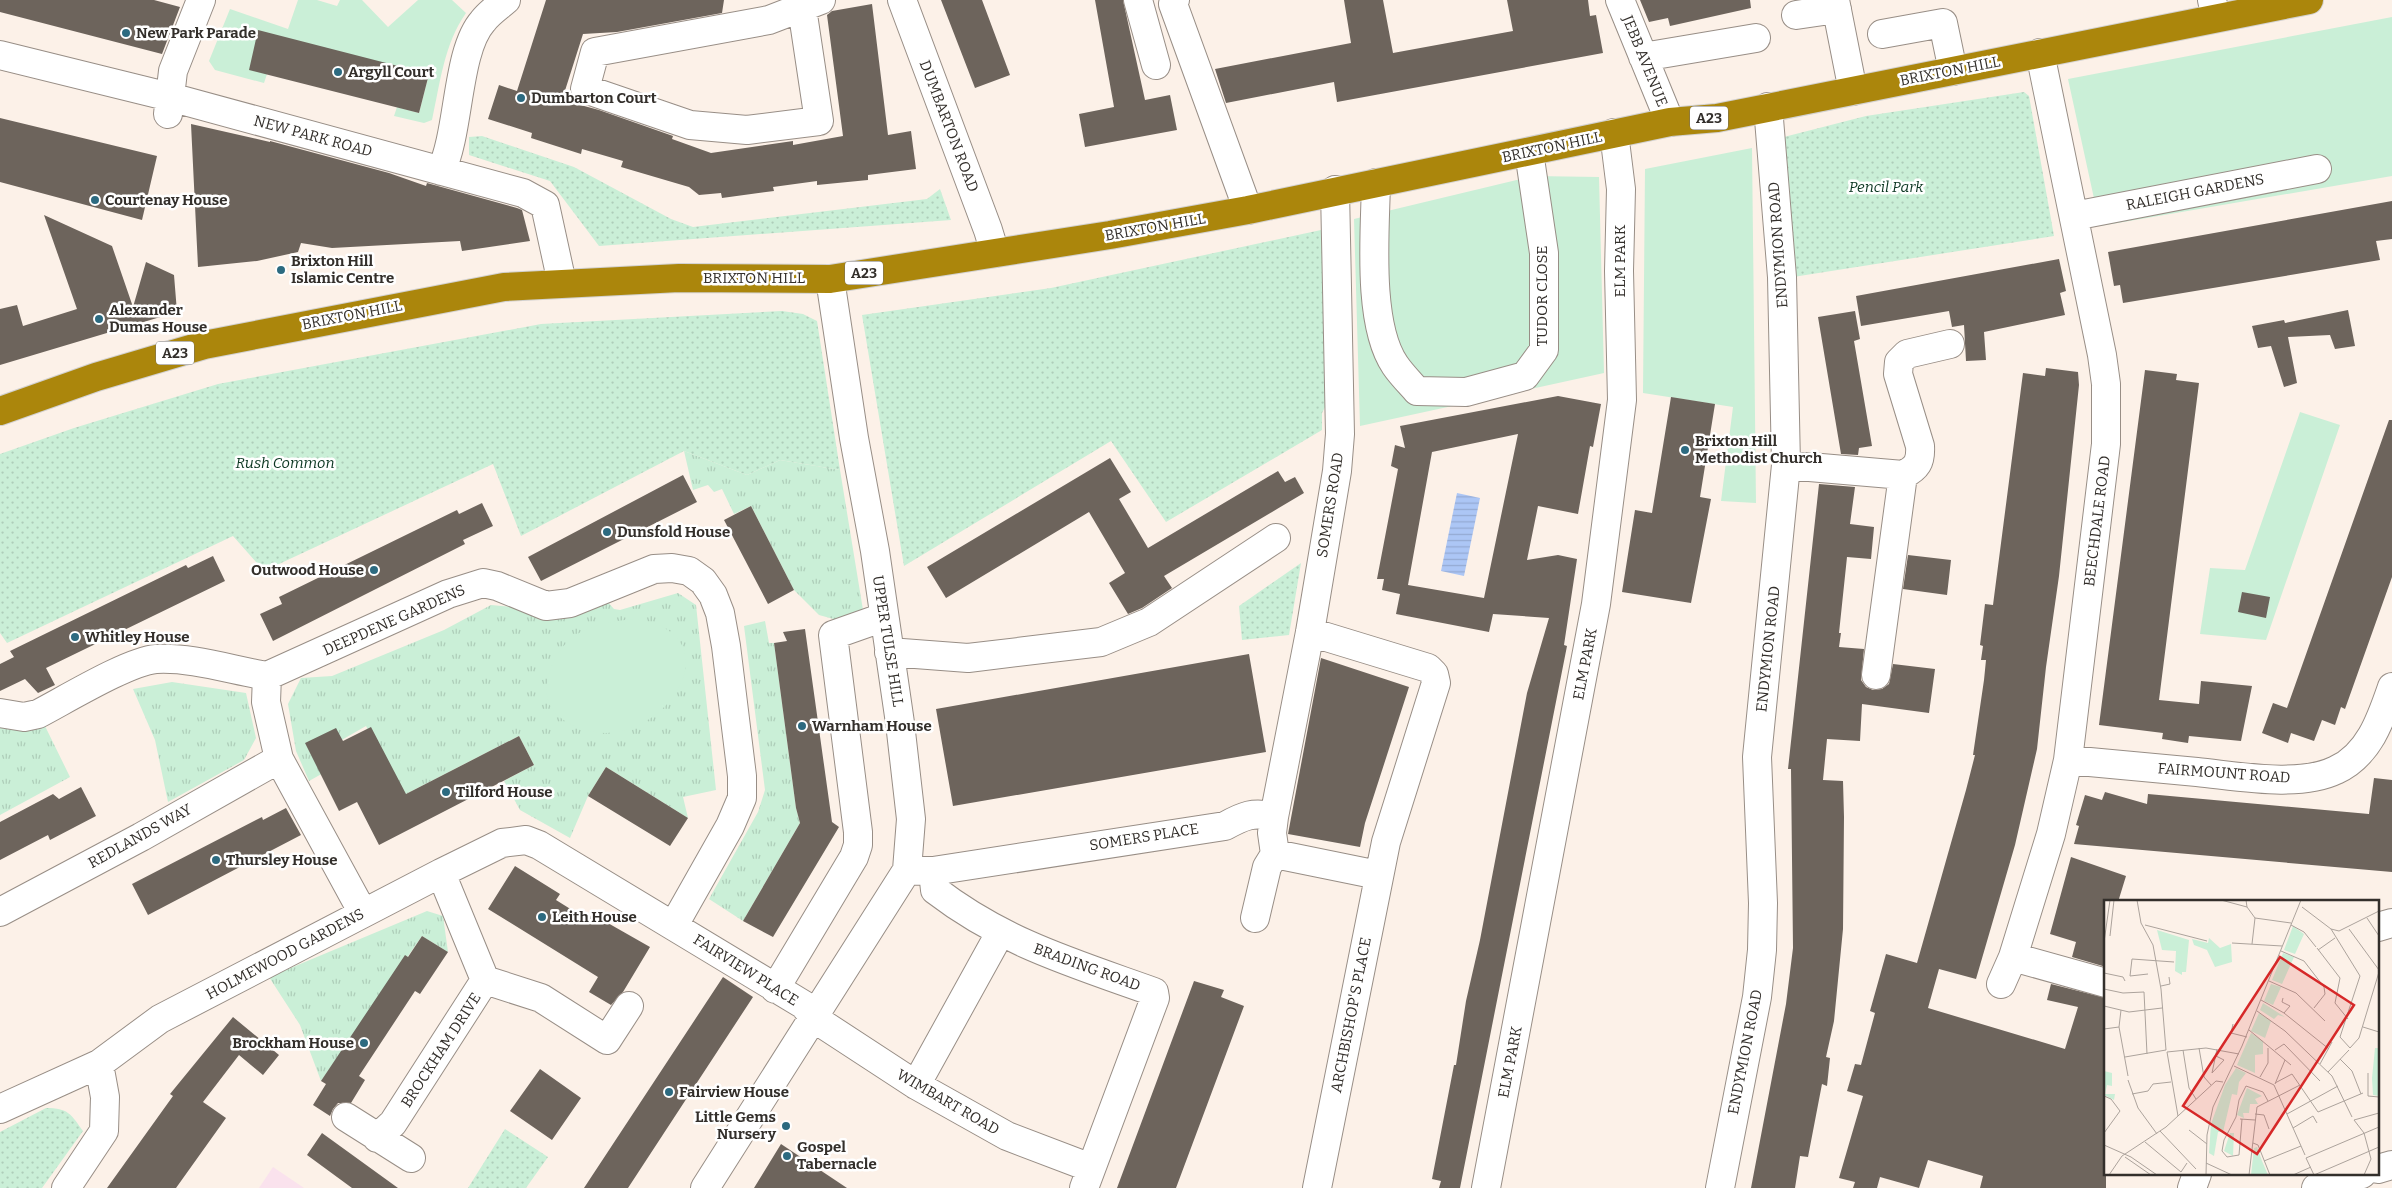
<svg xmlns="http://www.w3.org/2000/svg" width="2392" height="1188" viewBox="0 0 2392 1188" font-family="Bitter,serif">
	<style>
		.education { fill: #fae2ed }
		.grass { fill: url(#grass-tufts) }
		.park { fill: url(#park-dots) }
		.garden { fill: #caefd7 }
		.water { fill: url(#water-rules) }
		.building { fill: #6d645c; fill-rule: evenodd }
		.lines { fill: none; stroke-linecap: round; stroke-linejoin: round }
		.minor-casing { stroke: #988e86; stroke-width: 30 }
		.highway-casing { stroke: #d2d1d0; stroke-width: 30 }
		.minor { stroke: #fff; stroke-width: 28 }
		.highway { stroke: #ab860c; stroke-width: 28 }
		.poi-dot { fill: #2c6a80; stroke: #fff; stroke-width: 2 }
		.labels { text-anchor: middle; stroke-width: 5; stroke-linejoin: round; paint-order: stroke }
		.shield { fill: #fff; stroke: #706d6b; stroke-width: 1 }
		.shield-label { font-size: 14px; font-weight: bold; fill: #332f2b }
		.poi-label { font-size: 15px; font-weight: bold; fill: #332f2b; stroke: #fff; text-anchor: start }
		.street-label { font-size: 15px; fill: #332f2b; stroke: #fff }
		.park-label { font-size: 15px; font-style: italic; fill: #0b3621; stroke: #fff }
		.inset-road { fill: none; stroke: #aca39c; stroke-width: 1 }
		.view { fill: #d62828; fill-opacity: 0.15; stroke: #d62828; stroke-width: 2.5 }
		.inset-edge { fill: none; stroke: #332f2b; stroke-width: 2.5 }
	</style>
	<defs>
		<pattern id="grass-tufts" width="24" height="20" patternUnits="userSpaceOnUse" patternTransform="scale(1.25)"><rect width="24" height="20" fill="#caefd7"/><path d="M3 7l-1-3M5 7V3M7 7l1-3M15 17l-1-3M17 17v-4M19 17l1-3" fill="none" stroke="#aecdb9"/></pattern>
		<pattern id="park-dots" width="8" height="8" patternUnits="userSpaceOnUse" patternTransform="scale(1.25)"><rect width="8" height="8" fill="#caefd7"/><path d="M2 2h.1M6 6h.1" fill="none" stroke="#aecdb9" stroke-width="1.8" stroke-linecap="round"/></pattern>
		<pattern id="water-rules" width="6" height="5" patternUnits="userSpaceOnUse" patternTransform="scale(1.25)"><rect width="6" height="5" fill="#acc6f5"/><path d="M0 2.5h6" fill="none" stroke="#94aad2"/></pattern>
	</defs>
	<rect width="100%" height="100%" fill="#fcf1e8"/>
	<path class="education" d="M273,1167L304,1188H259Z"/>
	<path class="grass" d="M684,451L747,475L780,460L840,470L863,610L848,623L819,615L794,590L751,506L734,514L722,489L714,492L708,485L693,490Z
		M678,593L696,605L716,790L683,797L688,818L606,767L588,796L570,838L520,810L504,781L534,765L519,736L402,796L366,726L326,749L334,767L309,781L296,751L288,704L301,678L332,676L444,630L491,605L514,607L606,600L614,609L620,610Z
		M765,621L769,643H774L796,808L800,823L743,921L709,899L758,812L765,790L744,626Z
		M172,682L246,693L256,738L244,760L168,802L155,740L133,689Z
		M0,725L45,726L70,777L0,815Z
		M427,911L443,916L448,952L422,936L321,1081L300,1025L269,977Z"/>
	<path class="park" d="M2024,92L2029,96L2054,236L1793,277L1780,138L1866,116Z
		M482,136L574,167L671,219L693,227L927,199L940,189L951,220L599,246L550,181L469,155V137Z
		M1321,230L1326,315L1327,403L1322,413V430L1166,522L1111,441L904,566L862,315L1051,288Z
		M782,311L803,314L817,321L840,470L780,460L747,475L684,451L521,536L493,464L264,571L233,536L7,643L0,633V454L74,428L218,384L541,324Z
		M1301,563L1289,635L1242,640L1239,606Z
		M46,1108C68,1108 71,1114 83,1131L42,1188H0V1132Z
		M505,1129L548,1157L526,1188H468Z"/>
	<path class="garden" d="M298,0H317L337,6L340,0H362L388,27L418,0H452L466,13C444,44 440,84 432,120L424,123L394,116L397,107L419,113L429,74H267L264,83L215,70L209,61L230,9L288,29Z
		M2392,17V176L2100,226L2068,79Z
		M1752,148L1756,503L1721,501L1733,407L1643,393L1645,169Z
		M1533,176L1599,177L1604,373L1360,426L1354,219Z
		M2300,412L2340,425L2266,640L2200,634L2210,568L2245,570Z
		M638,619C741,638 657,756 583,729C572,726 561,720 554,711C536,691 554,651 573,637C591,624 615,620 638,619Z"/>
	<path class="water" d="M1457,493L1480,498L1464,576L1441,571Z"/>
	<path class="building" d="M0,0H154L180,7L162,54L0,12Z
		M546,0H724L722,13L617,32L583,34L562,100L599,110L673,136L672,139L711,153L793,141V145L843,136L827,15L832,11L872,4L888,135L911,131L916,169L868,175V180L817,185V181L773,187L774,191L722,198L721,193L699,195L689,187L621,167L623,161L582,149L581,154L531,138L532,133L488,119L499,85L517,91Z
		M941,0H982L1010,75L975,88Z
		M1095,0H1123L1145,100L1170,95L1177,130L1085,147L1079,114L1114,107Z
		M1344,0H1383L1393,53L1513,31L1507,0H1588L1590,16L1596,15L1603,53L1337,102L1334,82L1226,103L1215,69L1351,43Z
		M1640,0H1750L1751,8L1670,26L1668,18L1649,22Z
		M258,30L429,74L419,113L249,70Z
		M0,118L157,156L142,220L0,182Z
		M191,124L270,142V141L389,173L426,186L427,183L517,208L522,210L530,241L462,251L460,241L332,248L301,243L298,252L257,261L198,267Z
		M2392,201V239L2376,241L2380,260L2123,303L2120,285L2114,286L2108,252Z
		M44,215L112,246L133,307L146,262L174,275L177,312L0,365V309L17,305L23,326L77,309Z
		M2059,259L2066,291L2060,293L2065,315L1984,332L1986,360L1966,361L1964,325L1952,327L1949,311L1861,326L1856,296Z
		M2348,310L2355,346L2335,349L2330,335L2288,337L2297,383L2284,387L2271,346L2258,348L2252,326L2284,320L2285,323Z
		M1855,311L1860,339L1854,341L1872,446L1859,448L1858,455L1841,454L1818,317Z
		M2046,368L2078,372L2079,385L2059,576L2046,667L2037,749L2015,845L1976,979L1939,969L1928,1008L2065,1049L2078,1007L2047,1000L2051,984L2106,998V1188H1980L1983,1176L1928,1160L1919,1188L1880,1177L1877,1188H1853L1855,1182L1839,1178L1863,1096L1847,1091L1855,1064L1861,1065L1875,1013L1870,1011L1886,954L1917,963L1966,790L1975,755H1973L1984,680L1986,660H1981L1983,646L1980,645L1985,604L1993,605L2023,373L2045,376Z
		M2145,370L2177,374L2176,380L2199,383L2159,700L2199,704L2201,681L2252,686L2241,741L2189,736L2188,743L2162,739L2163,733L2099,725Z
		M1558,396L1601,404L1593,447L1590,446L1578,514L1538,506L1527,560L1558,555L1577,559L1564,645L1567,646L1460,1188H1439L1441,1181L1432,1179L1454,1065H1456L1466,1001L1480,940L1527,693L1549,618L1493,614L1489,632L1396,614L1400,594L1382,590L1384,579H1377L1398,469L1391,466L1395,445L1405,448L1400,426ZM1518,434L1484,598L1408,585L1432,452Z
		M1671,397L1715,404L1700,497L1711,499L1691,603L1622,592L1635,510L1652,513Z
		M2389,420H2392V577L2345,709L2341,707L2335,725L2322,720L2314,741L2291,733L2288,743L2262,733L2273,703L2287,708Z
		M1110,458L1131,492L1119,499L1148,548L1278,471L1285,482L1295,477L1304,493L1164,576L1172,588L1142,608L1128,614L1109,583L1125,573L1089,512L946,598L927,567Z
		M683,475L697,502L541,581L528,557Z
		M1819,484L1855,487L1850,524L1874,527L1871,559L1847,557L1839,633H1841L1839,647L1864,649L1861,680L1866,687L1873,690L1882,689L1889,684L1893,664L1935,669L1929,713L1862,704L1860,741L1827,739L1823,780L1843,781L1844,817L1843,929L1834,1021L1826,1057L1830,1058L1827,1086L1822,1084L1808,1157L1800,1156L1795,1188H1751L1786,1004L1793,948L1791,769H1788Z
		M482,503L493,526L463,540L465,544L273,641L260,614L282,604L279,597L457,510L459,514Z
		M751,506L794,590L768,604L724,520Z
		M1908,555L1951,560L1947,595L1903,589Z
		M213,556L225,581L46,668L55,685L38,693L25,679L0,691V664L14,657L10,651L186,565L188,568Z
		M2242,592L2270,597L2266,618L2238,612Z
		M805,629L832,822L839,827L773,937L743,921L800,823L796,808L774,643L787,641L783,632Z
		M1249,654L1266,752L953,806L936,709Z
		M1321,658L1409,687L1365,823L1360,847L1288,834Z
		M371,727L406,794L519,736L534,765L379,845L357,802L339,811L305,743L336,728L343,741Z
		M606,767L688,818L670,846L588,796Z
		M2374,778L2392,780V872L2074,844L2079,826L2076,825L2085,795L2102,800L2105,792L2147,804L2148,794L2369,814Z
		M81,787L96,816L50,840L48,835L0,860V822L53,794L59,799Z
		M286,808L301,835L148,915L132,884L262,817L263,820Z
		M2071,857L2126,876L2118,902H2106V967L2072,957L2076,942L2050,934Z
		M515,866L560,894L556,900L588,920L592,914L650,947L623,992L611,1005L589,992L598,977L488,909Z
		M422,936L448,952L420,994L415,991L359,1076L365,1080L351,1103H338L333,1109L330,1116L313,1105L326,1084L321,1081L405,955L408,957Z
		M723,977L753,997L628,1188H584Z
		M1194,981L1224,990L1221,997L1244,1006L1176,1188H1117Z
		M233,1017L279,1055L263,1075L239,1055L203,1102L226,1118L176,1188H107L173,1096L170,1094Z
		M540,1069L581,1098L552,1140L510,1111Z
		M322,1133L398,1188H352L307,1155Z
		M781,1144L847,1188H754Z"/>
	<g class="lines">
		<defs>
			<path id="minor" d="M902,0L988,230L995,253
				M1138,0L1156,65
				M1175,0L1173,4L1248,210
				M1620,0L1670,122
				M1835,0L1853,91
				M2212,0L2216,18
				M802,8L819,121L747,130L690,125L585,89L595,52L769,20L821,0
				M1796,15L1837,9
				M1882,34L1943,23L1953,71
				M0,55L170,97L523,193L545,205L562,283
				M1643,57L1756,38
				M168,114L173,71L201,0
				M441,171C460,132 456,51 483,21C489,13 498,7 506,0
				M1376,183C1375,232 1367,324 1395,365C1401,374 1410,383 1417,391L1466,392L1525,376L1544,350V253L1529,152
				M2074,216L2317,169
				M1786,465L1903,475C1917,468 1921,462 1920,446L1898,374L1899,362L1907,354L1950,344
				M1310,632L1428,668L1434,674L1436,683L1386,842L1317,1188
				M889,652L968,658L1101,642L1149,622L1276,538
				M1876,675L1903,475
				M267,676L448,594L483,583L497,586L546,606L570,603L654,569L672,568L689,571L703,581L713,595L720,613L726,646L742,776V798L730,826L674,925
				M267,676L266,702L279,759L363,913
				M0,713L24,717L38,714C65,700 129,661 156,659C192,657 231,670 267,676
				M2068,760C2111,764 2154,768 2197,772C2238,776 2299,788 2336,770C2369,755 2381,719 2392,687
				M1274,817L1310,632L1337,471L1340,434L1335,190
				M1275,854L1378,875
				M907,870L933,871L1225,826C1243,816 1254,811 1274,817L1272,833L1275,854L1267,867L1255,918
				M933,871L935,890C1004,943 1073,963 1154,992L1155,998L1084,1188
				M0,912L141,837L279,759
				M2378,927L2392,923
				M2013,957L2106,983
				M485,980L541,998L607,1040L629,1006
				M2001,984L2013,957L2051,834L2068,760L2106,444V384L2102,355L2040,53
				M775,989L854,857L858,845V832L833,635L884,617
				M916,1085L1000,933
				M0,1109L99,1064L160,1019L441,873L502,843L526,840L539,845L804,1005L815,1019L916,1085L1007,1136L1091,1168
				M346,1117L411,1158
				M377,1138L393,1123L485,980L441,873
				M2378,1169L2392,1165
				M66,1188L104,1131L105,1097L99,1064
				M705,1188L907,870L911,819L900,723L875,551L854,438L830,279
				M1486,1188L1596,604L1622,400L1619,271L1621,189L1614,133
				M1720,1188L1757,997L1762,950L1763,903L1757,757L1786,465L1782,277L1768,107
				M2192,1188L2197,1174
				M2316,1188L2362,1174"/>
			<path id="highway" d="M0,411L96,377L204,345L504,287L679,278L830,279L1110,235L1248,210L1670,122L1717,118L2309,0"/>
		</defs>
		<use href="#minor" class="minor-casing"/>
		<use href="#highway" class="highway-casing"/>
		<use href="#minor" class="minor"/>
		<use href="#highway" class="highway"/>
	</g>
	<g class="poi-dot">
		<circle cx="126" cy="33" r="5"/>
		<circle cx="338" cy="72" r="5"/>
		<circle cx="521" cy="98" r="5"/>
		<circle cx="95" cy="200" r="5"/>
		<circle cx="281" cy="270" r="5"/>
		<circle cx="99" cy="319" r="5"/>
		<circle cx="1685" cy="450" r="5"/>
		<circle cx="607" cy="532" r="5"/>
		<circle cx="374" cy="570" r="5"/>
		<circle cx="75" cy="637" r="5"/>
		<circle cx="802" cy="726" r="5"/>
		<circle cx="446" cy="792" r="5"/>
		<circle cx="216" cy="860" r="5"/>
		<circle cx="542" cy="917" r="5"/>
		<circle cx="364" cy="1043" r="5"/>
		<circle cx="669" cy="1092" r="5"/>
		<circle cx="786" cy="1126" r="5"/>
		<circle cx="787" cy="1156" r="5"/>
	</g>
	<g class="labels">
		<g class="shield">
			<rect x="1690" y="106.5" width="38" height="23" rx="4"/>
			<rect x="845" y="261.5" width="38" height="23" rx="4"/>
			<rect x="156" y="341.5" width="38" height="23" rx="4"/>
		</g>
		<g class="shield-label">
			<text x="1709" y="123">A23</text>
			<text x="864" y="278">A23</text>
			<text x="175" y="358">A23</text>
		</g>
		<g class="poi-label">
			<text x="136" y="38">New Park Parade</text>
			<text x="348" y="77">Argyll Court</text>
			<text x="531" y="103">Dumbarton Court</text>
			<text x="105" y="205">Courtenay House</text>
			<text x="291" y="266">Brixton Hill<tspan x="291" dy="17">Islamic Centre</tspan></text>
			<text x="109" y="315">Alexander<tspan x="109" dy="17">Dumas House</tspan></text>
			<text x="1695" y="446">Brixton Hill<tspan x="1695" dy="17">Methodist Church</tspan></text>
			<text x="617" y="537">Dunsfold House</text>
			<text x="364" y="575" text-anchor="end">Outwood House</text>
			<text x="85" y="642">Whitley House</text>
			<text x="812" y="731">Warnham House</text>
			<text x="456" y="797">Tilford House</text>
			<text x="226" y="865">Thursley House</text>
			<text x="552" y="922">Leith House</text>
			<text x="354" y="1048" text-anchor="end">Brockham House</text>
			<text x="679" y="1097">Fairview House</text>
			<text x="776" y="1122" text-anchor="end">Little Gems<tspan x="776" dy="17">Nursery</tspan></text>
			<text x="797" y="1152">Gospel<tspan x="797" dy="17">Tabernacle</tspan></text>
		</g>
		<g class="street-label">
			<text transform="translate(1645 61) rotate(68)" y="5">JEBB AVENUE</text>
			<text transform="translate(1950 71) rotate(-11)" y="5">BRIXTON HILL</text>
			<text transform="translate(949 126) rotate(69)" y="5">DUMBARTON ROAD</text>
			<text transform="translate(313 136) rotate(15)" y="5">NEW PARK ROAD</text>
			<text transform="translate(1552 147) rotate(-12)" y="5">BRIXTON HILL</text>
			<text transform="translate(2195 192) rotate(-11)" y="5">RALEIGH GARDENS</text>
			<text transform="translate(1155 227) rotate(-10)" y="5">BRIXTON HILL</text>
			<text transform="translate(1778 245) rotate(-94)" y="5">ENDYMION ROAD</text>
			<text transform="translate(1620 261) rotate(-90)" y="5">ELM PARK</text>
			<text x="754" y="283">BRIXTON HILL</text>
			<text transform="translate(1542 296) rotate(-90)" y="5">TUDOR CLOSE</text>
			<text transform="translate(352 315) rotate(-11)" y="5">BRIXTON HILL</text>
			<text transform="translate(1330 505) rotate(-81)" y="5">SOMERS ROAD</text>
			<text transform="translate(2097 521) rotate(-83)" y="5">BEECHDALE ROAD</text>
			<text transform="translate(394 620) rotate(-24)" y="5">DEEPDENE GARDENS</text>
			<text transform="translate(888 641) rotate(81)" y="5">UPPER TULSE HILL</text>
			<text transform="translate(1768 649) rotate(-84)" y="5">ENDYMION ROAD</text>
			<text transform="translate(1585 664) rotate(-79)" y="5">ELM PARK</text>
			<text transform="translate(2224 773) rotate(4)" y="5">FAIRMOUNT ROAD</text>
			<text transform="translate(140 836) rotate(-29)" y="5">REDLANDS WAY</text>
			<text transform="translate(1144 837) rotate(-9)" y="5">SOMERS PLACE</text>
			<text transform="translate(285 954) rotate(-28)" y="5">HOLMEWOOD GARDENS</text>
			<text transform="translate(1087 967) rotate(20)" y="5">BRADING ROAD</text>
			<text transform="translate(746 970) rotate(32)" y="5">FAIRVIEW PLACE</text>
			<text transform="translate(1351 1015) rotate(-79)" y="5">ARCHBISHOP'S PLACE</text>
			<text transform="translate(441 1050) rotate(-57)" y="5">BROCKHAM DRIVE</text>
			<text transform="translate(1745 1052) rotate(-79)" y="5">ENDYMION ROAD</text>
			<text transform="translate(1510 1062) rotate(-79)" y="5">ELM PARK</text>
			<text transform="translate(948 1102) rotate(30)" y="5">WIMBART ROAD</text>
		</g>
		<g class="park-label">
			<text x="1886" y="192">Pencil Park</text>
			<text x="285" y="468">Rush Common</text>
		</g>
	</g>
	<g transform="translate(2104 900)">
		<rect width="275" height="275" fill="#fcf1e8"/>
		<path d="M271,148H275V196L269,195L268,178ZM0,171L8,173V186L3,185L1,194H11L10,200L0,195ZM143,188L158,196L151,199L154,204H146L145,213H139L140,218L133,215ZM126,233H130L129,256L120,251Z" fill="#caefd7"/>
		<path d="M105,38L116,48L127,44L128,62L111,67L103,50L90,45L88,39L104,43ZM167,84L177,87L169,105L160,101ZM147,133L159,141V154L151,155V173L133,165ZM132,168L142,173L135,182L133,195L128,194L119,232H114L110,256L105,253L107,224L121,185ZM153,247L158,261L164,275H147L150,248Z" fill="#caefd7"/>
		<path d="M189,26L200,34L191,54L180,50ZM53,30L85,40L82,72H78V75L71,71L72,51L58,50ZM179,53L190,57L178,84L168,80ZM159,103L181,117L174,115L170,119L156,110ZM155,113L167,121L161,138L147,131Z" fill="#caefd7"/>
		<path class="inset-road" d="M117,0L143,7M142,0L143,7L151,18L187,23M198,7L227,29L235,31L275,11M263,18L275,36M41,25L103,41M187,25L200,32L212,47M227,29L256,76L236,137L246,148L255,138L275,72M245,29L275,70M6,36L10,0M0,42L6,0M128,43L178,46M148,44L151,18M213,48L236,78L231,103L244,119M214,50L231,38M177,51L200,61L220,87L221,94L210,108M0,73L19,77L21,81M44,74L26,76L28,59L70,62M165,81L192,93L221,121M57,86L66,84L65,77M0,89L19,93L40,92L43,154M179,98L178,102L186,106L180,113M157,100L180,113L225,149M0,106L25,112L58,108M17,110L15,127L24,176M153,111L181,131L228,176L248,217M129,124L127,133L143,137M259,127L275,132M0,129L15,127M145,130L181,160M95,148L100,177L107,185M79,150L85,188L92,199M171,150L180,144L216,181M112,156L120,160L108,173L113,149M21,157L62,150L57,89L49,45L37,23L33,0H28M236,159L248,171L257,194M216,164L228,142M130,166L170,185L201,255M224,172L245,150M264,173V196L275,197M156,177L164,163V148M24,180L34,208L53,234M171,183L188,174L214,212L259,193M171,184L181,160L187,165M28,194L44,191L49,184L67,182M0,196L7,199L16,211L0,233M151,214L160,215L165,229M183,214L234,186M74,216L63,152L102,148L135,154M132,217L120,240L118,251L123,257L135,255L138,219M132,217L135,200L142,186L159,192L164,201M136,219L151,220M250,220L260,233L267,259L260,275M250,220L275,213M189,228L209,216L213,223M85,230L103,244M56,231L92,269M41,242L77,272L83,263M149,243L154,245L166,275M0,245L27,257L53,275M21,257L47,275M160,261L197,246M102,263L128,275M5,275L18,256L62,227L112,181L119,182M102,275L103,235L109,207L138,146L197,0M145,275L153,207L196,185M189,275L207,267M210,275L202,258L275,227M210,275L275,247"/>
		<path class="view" d="M176,57L250,105L153,254L79,206Z"/>
		<rect width="275" height="275" class="inset-edge"/>
	</g>
</svg>
